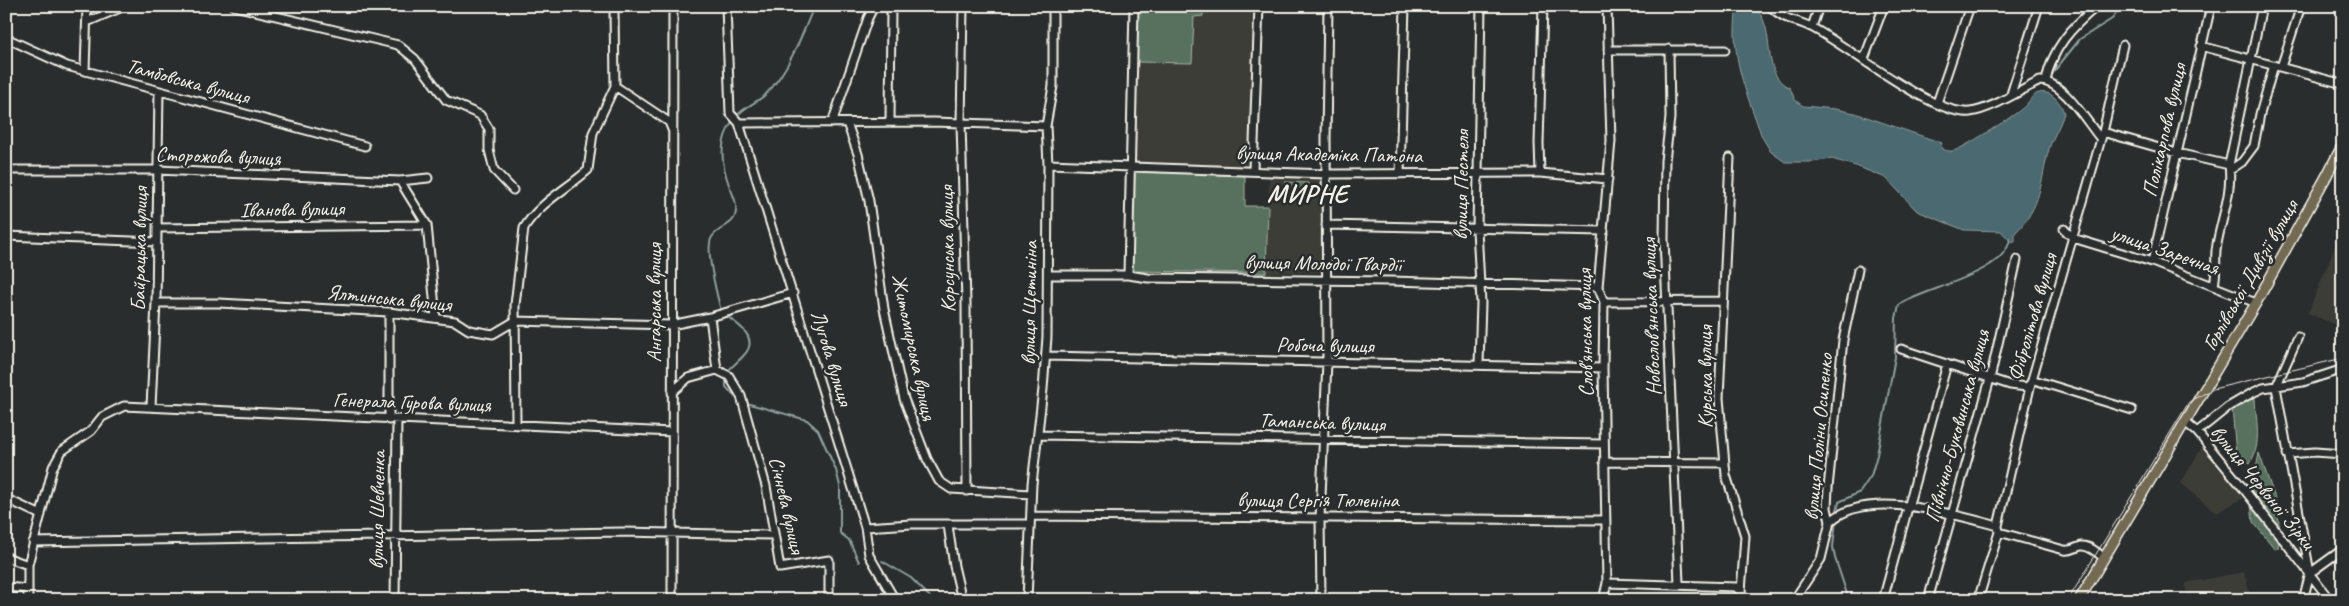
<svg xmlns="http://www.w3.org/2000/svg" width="2349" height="606" viewBox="0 0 2349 606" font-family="Caveat,sans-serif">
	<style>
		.built { fill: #3e3e39 }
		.green { fill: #58715e; stroke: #a6b1a3 }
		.water { fill: #4c696f; stroke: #8f9f9f }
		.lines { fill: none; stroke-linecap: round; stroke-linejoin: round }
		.stream { stroke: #8f9f9f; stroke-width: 2 }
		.minor-casing { stroke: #f4f1e8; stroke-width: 11 }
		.major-casing { stroke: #f4f1e8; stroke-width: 12 }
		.minor { stroke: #2a2d2e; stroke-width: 7 }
		.major { stroke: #736b52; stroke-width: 9 }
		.tram { stroke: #f4f1e8; stroke-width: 1 }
		.labels { text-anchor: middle; stroke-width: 5; stroke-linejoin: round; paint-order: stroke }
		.street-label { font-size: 21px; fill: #f4f1e8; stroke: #2a2d2e }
		.district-label { font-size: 26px; font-weight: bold; letter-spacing: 1px; fill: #f4f1e8; stroke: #2a2d2e }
	</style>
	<rect width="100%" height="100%" fill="#2a2d2e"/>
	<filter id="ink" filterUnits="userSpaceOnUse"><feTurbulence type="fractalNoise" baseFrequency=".02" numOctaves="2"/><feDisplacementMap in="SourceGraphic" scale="10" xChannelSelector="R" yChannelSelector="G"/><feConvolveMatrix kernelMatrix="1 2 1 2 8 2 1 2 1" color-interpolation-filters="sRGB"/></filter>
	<g filter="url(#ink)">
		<path class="built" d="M1137,6H1256L1250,166L1132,164Z
			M1269,176L1323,178L1322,272L1266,273Z
			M2343,226V328L2308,313Z
			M2205,442L2249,495L2216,513L2181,483Z
			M2244,572L2251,600H2186V583Z"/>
		<path class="green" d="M1137,6H1203V16L1194,17L1192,63L1136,62Z
			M1133,169L1245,173V206H1268L1266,273L1132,271Z
			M1285,182L1308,183V200H1285Z
			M2255,395C2255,418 2263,443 2250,463L2236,454L2232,408Z
			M2259,453L2275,498L2280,530L2251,494Z
			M2251,504L2279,538L2278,548L2275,549L2253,522Z"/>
		<path class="water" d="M1737,6H1753C1779,26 1758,74 1790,88L1795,100L1803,106L1835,109L1855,113L1942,143L1941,148C1946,151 1950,152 1956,150C1968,145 2016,115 2025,106C2030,101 2032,95 2039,93C2052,90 2061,103 2064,113C2061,125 2053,136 2049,149C2040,182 2042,207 2015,233V242L2010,241L2001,231L1964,230L1917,211L1886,178L1856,166L1832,159L1812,162H1785L1771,152L1762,137C1746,90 1729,57 1737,6Z"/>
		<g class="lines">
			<path class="stream" d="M2050,82L2051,75L2080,39L2112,19L2121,6
				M737,116C744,107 756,103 765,95C787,74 803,34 814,6
				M721,312C718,297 704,249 712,237C719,226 736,226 736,210C737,201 732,193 729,185C721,162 718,140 734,120
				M725,315C738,324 760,338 744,355C739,361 732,366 727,372
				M726,377V387L739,401
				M746,403L807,420L818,430L836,470L840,486V533L849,540L859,562
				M1836,515L1839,502L1860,492L1871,476L1877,455L1895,357L1896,318L1899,305C1925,288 2008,273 2010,238
				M1836,520L1833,547L1835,558L1849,600
				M882,561L911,578L933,600"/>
			<defs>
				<path id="minor" d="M234,6L398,45L415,59L446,100L480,115L489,129V150L494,170L513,190
					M612,6L614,10L615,86L669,122L673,132
					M726,6L730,113L739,123L934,122L1046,126
					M963,6L961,123L966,303L967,491
					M1770,6C1786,22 1796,19 1813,28C1849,47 1934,116 1970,112C1990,110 2021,90 2040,81C2063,81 2086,121 2100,138
					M87,22L125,6
					M1812,27L1819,6
					M6,38L67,66L365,146
					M2201,46L2343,84
					M1669,49L1670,118L1665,161L1664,239L1679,583
					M1608,50H1725
					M1864,59L1884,6
					M2281,67L2301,6
					M85,71L87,6
					M2046,81C2052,48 2072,27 2097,6
					M2011,94L2039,6
					M1937,103L1970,6
					M890,122L891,6
					M739,123L865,527L869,555L895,600
					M832,123L868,18L874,6
					M847,123L858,154L869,201L884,309L904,399L927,459L939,481L951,489L1031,494
					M2103,132L2177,153L2229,165
					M1730,158L1719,398L1726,475L1745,536L1741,592
					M1048,164L1327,174L1540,173L1608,179
					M6,170H158L400,181L428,178
					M1253,170L1259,6
					M2230,170L2242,162L2254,146L2260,114L2274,65
					M1540,173L1539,143L1543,6
					M1400,174L1405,6
					M400,181L427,225L436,318
					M1326,225L1604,231
					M157,228L427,225
					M2064,229L2073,238L2152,262L2256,303
					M6,236L157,242
					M2152,262L2211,6
					M1048,275H1128L1148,278L1391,281L1598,287
					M1128,275L1134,6
					M2214,285C2217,273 2215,262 2216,250C2220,222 2233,193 2229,165L2262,6
					M1604,302L1723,301
					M156,303H219L389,312L455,321L469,330L493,334L515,321L671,325L710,317L793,293
					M389,312V420
					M710,317L717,370
					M2298,337L2276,387L2310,573
					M1901,349L2010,385L2027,387L2031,383
					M1046,356L1603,368
					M1479,364L1481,303L1477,229L1481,6
					M2034,380L2132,410
					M672,392L688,378L717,370L729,376L741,396L766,486L780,568L829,560V600
					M151,407L156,303L159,91
					M2185,422L2197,432L2243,488L2330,600
					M516,423L515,305L524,228C539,203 567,189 588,170L593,133L615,86
					M2197,432L2228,407L2252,393L2263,388L2303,382L2343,369
					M1038,435L1604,444
					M2287,454L2315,452L2343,454
					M1604,462L1724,463
					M6,504L11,501L41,515
					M1031,516L1605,520
					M1830,522C1866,487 1955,515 1998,526
					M948,525L954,566L962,600
					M865,527L912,524H1030
					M1999,532L2064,550C2072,551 2074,548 2081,546C2089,545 2098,553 2104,558
					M33,542L622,532L774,535
					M6,557L28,565
					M1607,583L1736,587L1747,600
					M6,587L28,589
					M28,600V565L53,467L62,451L91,431L102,417L124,406L672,432
					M395,600L397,421
					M672,600L673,6
					M1027,600L1032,484L1043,389L1047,337L1048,164L1046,126L1053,86V6
					M1321,600L1320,518L1327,362L1326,140L1328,6
					M1603,600L1607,583L1603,368L1604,302L1598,287L1611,141L1607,6
					M1794,600L1821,559L1830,522L1827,508L1828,488L1843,340L1858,270
					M1883,600L1947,364
					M1928,600L1990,379L2017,260
					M1978,600L1999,532L1998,526L2031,383L2103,132L2123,45
					M2303,600L2310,573L2343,549"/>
				<path id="major" d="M2079,600L2256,303L2326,177L2343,144"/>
			</defs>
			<use href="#minor" class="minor-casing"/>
			<use href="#major" class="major-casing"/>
			<use href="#minor" class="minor"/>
			<use href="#major" class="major"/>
			<path class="tram" d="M2068,600L2189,402L2213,389L2343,358"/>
		</g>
	</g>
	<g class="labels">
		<g class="street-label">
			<text transform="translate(188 81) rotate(15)" y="7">Тамбовська вулиця</text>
			<text transform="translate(2164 130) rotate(-77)" y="7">Полікарпова вулиця</text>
			<text transform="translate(1329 154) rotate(1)" y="7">вулиця Академіка Патона</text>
			<text transform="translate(218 156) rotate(2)" y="7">Сторожова вулиця</text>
			<text transform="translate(1461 185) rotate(-89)" y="7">вулиця Пестеля</text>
			<text transform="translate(292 209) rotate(-1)" y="7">Іванова вулиця</text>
			<text transform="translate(139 249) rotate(-89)" y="7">Байрацька вулиця</text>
			<text transform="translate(947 249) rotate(-91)" y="7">Корсунська вулиця</text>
			<text transform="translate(2165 250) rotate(19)" y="7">улица Заречная</text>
			<text transform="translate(1323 263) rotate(1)" y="7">вулиця Молодої Гвардії</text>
			<text transform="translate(2250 275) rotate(-60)" y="7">Горлівської Дивізії вулиця</text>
			<text transform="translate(389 298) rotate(6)" y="7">Ялтинська вулиця</text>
			<text transform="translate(654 303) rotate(-90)" y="7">Ангарська вулиця</text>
			<text transform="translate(1029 303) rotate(-89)" y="7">вулиця Щетиніна</text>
			<text transform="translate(1651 317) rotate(-92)" y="7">Новослов'янська вулиця</text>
			<text transform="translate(2032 317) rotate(-74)" y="7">Фібролітова вулиця</text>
			<text transform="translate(1585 333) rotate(-91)" y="7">Слов'янська вулиця</text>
			<text transform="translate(1325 345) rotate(1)" y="7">Робоча вулиця</text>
			<text transform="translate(914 347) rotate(78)" y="7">Житомирська вулиця</text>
			<text transform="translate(832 358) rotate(73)" y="7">Лугова вулиця</text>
			<text transform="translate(1705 377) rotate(-90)" y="7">Курська вулиця</text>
			<text transform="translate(412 402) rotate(2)" y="7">Генерала Гурова вулиця</text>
			<text transform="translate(1322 422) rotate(2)" y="7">Таманська вулиця</text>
			<text transform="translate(1957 426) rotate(-75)" y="7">Північно-Буковинська вулиця</text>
			<text transform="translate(1818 437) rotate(-85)" y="7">вулиця Поліни Осипенко</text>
			<text transform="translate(2263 487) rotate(51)" y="7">вулиця Червоної Зірки</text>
			<text x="1318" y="507">вулиця Сергія Тюленіна</text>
			<text transform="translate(787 505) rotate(77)" y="7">Січнева вулиця</text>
			<text transform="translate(377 510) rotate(-89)" y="7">вулиця Шевченка</text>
		</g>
		<g class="district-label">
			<text x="1308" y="202">МИРНЕ</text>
		</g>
	</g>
	<rect width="2349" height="606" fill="none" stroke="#2a2d2e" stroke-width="25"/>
	<rect x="12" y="12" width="2324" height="581" fill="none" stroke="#f4f1e8" stroke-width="2" filter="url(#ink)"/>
</svg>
